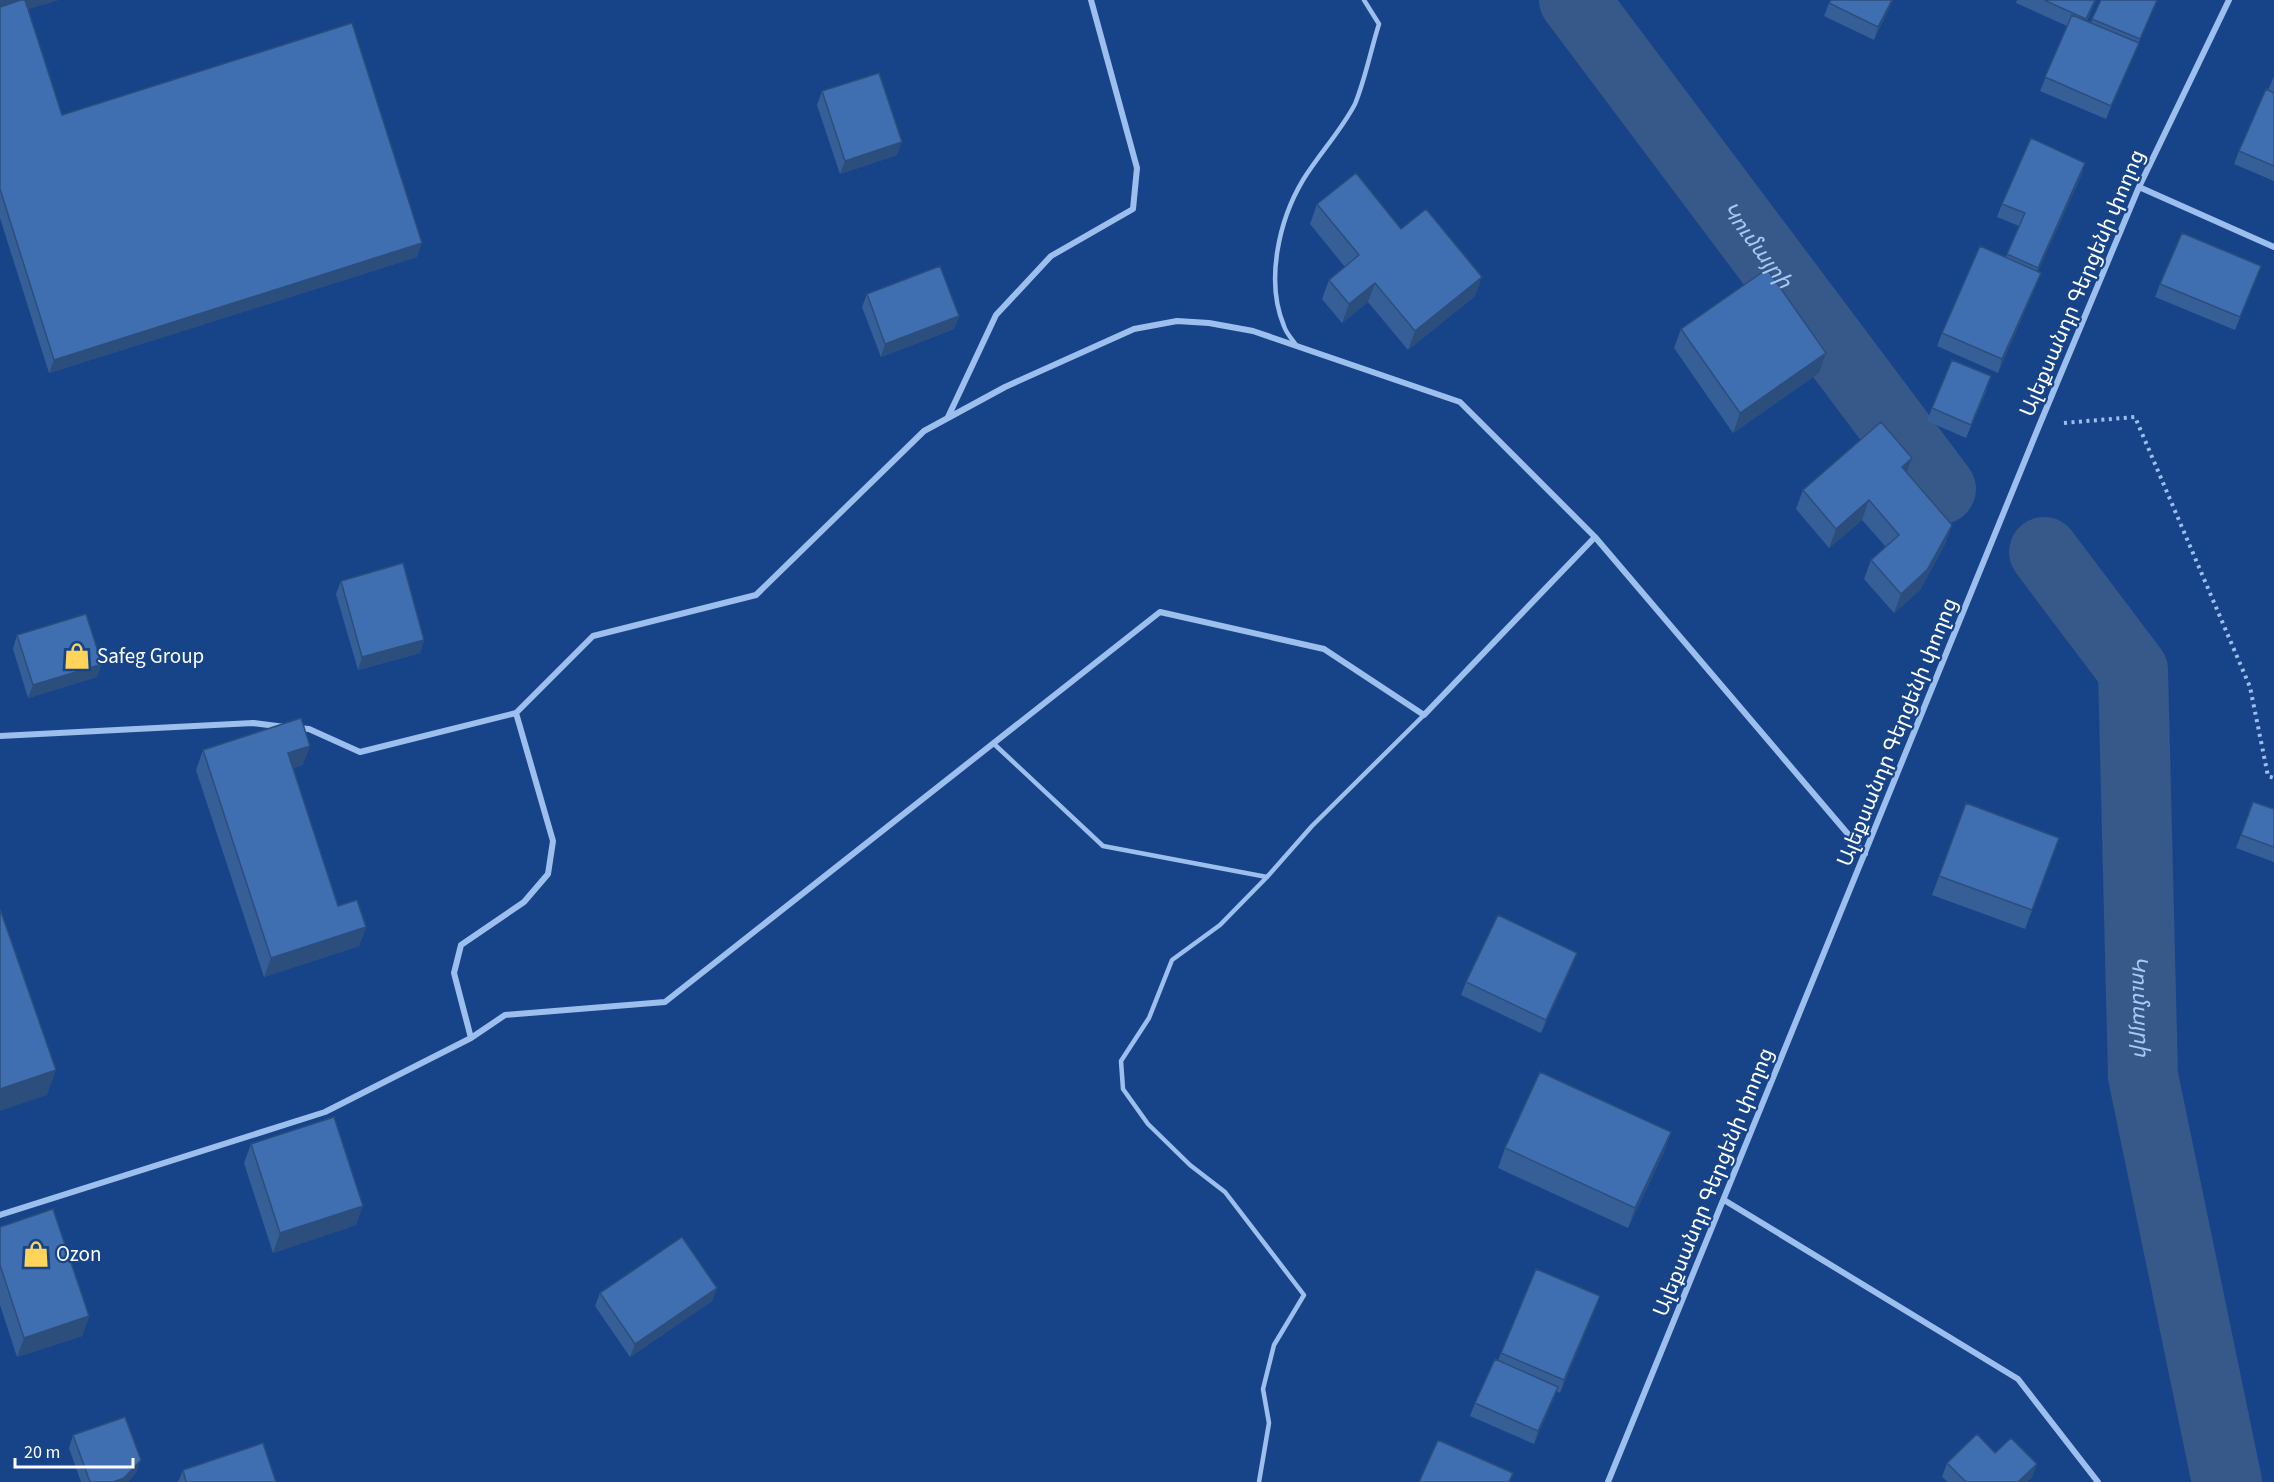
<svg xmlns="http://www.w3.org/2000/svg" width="2274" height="1482" viewBox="0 0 2274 1482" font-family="'Source Sans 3','Noto Sans Armenian',sans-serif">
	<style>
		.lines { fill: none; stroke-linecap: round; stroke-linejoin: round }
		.river { stroke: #36598a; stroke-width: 70 }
		.path { stroke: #9dbfee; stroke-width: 4; stroke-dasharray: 3 4.5; stroke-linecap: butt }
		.lane { stroke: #9dbfee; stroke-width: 4.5 }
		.street { stroke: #9dbfee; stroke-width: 6 }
		.wall { fill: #365f98 }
		.shaded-wall { fill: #2c4e7c }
		.building { fill: #3f6fb1; stroke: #2c4e7c; stroke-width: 1.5 }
		.labels { text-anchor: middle; stroke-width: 4.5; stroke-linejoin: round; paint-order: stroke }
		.street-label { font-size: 21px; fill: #fff; stroke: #174488 }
		.poi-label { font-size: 21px; fill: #fff; stroke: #174488; text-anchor: start }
		.water-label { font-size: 22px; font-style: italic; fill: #a9c9f5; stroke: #174488 }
	</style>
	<rect width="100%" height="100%" fill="#174488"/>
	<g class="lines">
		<g class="river">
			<path id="s1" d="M1574,0L1941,489"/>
			<path id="s2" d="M2044,552L2133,670L2143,1076L2227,1482"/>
		</g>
		<path class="path" d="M2064,423L2135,417L2250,687L2268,776L2274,778"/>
		<path class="lane" d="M1296,345C1292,339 1286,333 1284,326C1265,281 1279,220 1303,180C1319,154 1341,131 1355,104C1365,80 1371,49 1379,24L1364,0
			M993,743L1103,846L1267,877
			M1259,1482L1269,1423L1263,1389L1274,1345L1304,1295L1225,1192L1190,1165L1148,1124L1123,1089L1121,1061L1149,1018L1172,960L1220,925L1267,877L1312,826L1424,715"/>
		<path class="street" d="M2139,187L2274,247
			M948,417L996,315L1051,256L1133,209L1137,168L1091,0
			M298,728L309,729L360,752L516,713L593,636L756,595L924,431L1005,387L1134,329L1177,321L1209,323L1253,331L1460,402L1595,537L1865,854
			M0,736L253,723L285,727
			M471,1038L454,973L461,945L524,902L548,874L553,841L516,713
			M1724,1200L2018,1379L2098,1482
			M0,1215L325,1112L471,1038L505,1015L665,1002L1160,612L1324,649L1424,715L1595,537
			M1608,1482L2039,426L2139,187L2229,0"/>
	</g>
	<path class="wall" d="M0,0H58L28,9L62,115L417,257L49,373L0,218Z
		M1893,0L1874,40L1824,16L1829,3Z
		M2017,0H2096L2087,21L2091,22L2101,0H2157L2106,119L2040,91L2067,26L2016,3Z
		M2274,76V181L2234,164L2239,151L2268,90Z
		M822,91L897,155L840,174L817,105Z
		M2085,163L2081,176L2038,271L2036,286L1998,373L1937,346L1942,333L2006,257L2019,226L1997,217L2002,204Z
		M1317,204L1401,229L1475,296L1408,350L1368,302L1342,323L1322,299L1329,280L1345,267L1310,224Z
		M2261,266L2235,330L2155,297L2160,284Z
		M867,294L959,316L954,329L881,357L862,307Z
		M1681,329L1819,373L1733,433L1674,348Z
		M1987,389L1966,438L1927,421L1932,408Z
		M1907,473L1952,525L1945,544L1920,590L1894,613L1864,579L1871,560L1886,547L1862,520L1829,548L1796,509L1803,490Z
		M341,581L424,640L420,653L358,670L336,594Z
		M17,635L97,677L28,698L13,649Z
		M203,750L303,765L293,768L338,906L366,927L359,946L264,977L196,770Z
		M2253,802L2274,809V862L2236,848Z
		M1966,803L2059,838L2025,929L1932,895Z
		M1572,966L1541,1033L1461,995L1466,982Z
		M1671,1132L1664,1152L1628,1228L1498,1168L1505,1148Z
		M251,1144L356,1225L273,1253L244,1163Z
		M0,1227L89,1316L82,1336L17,1357L0,1305Z
		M717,1288L712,1301L630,1357L595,1306L600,1293Z
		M1595,1309L1560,1393L1556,1391L1534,1444L1470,1416L1475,1403L1498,1361L1501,1353Z
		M73,1435L136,1473L128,1482H81L69,1448Z
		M1995,1453L2037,1464L2032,1477L2027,1482H1948L1942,1477L1947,1463Z
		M183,1470L276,1482H178Z"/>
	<path class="shaded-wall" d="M0,0H58L0,18Z
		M1892,0H1893L1874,40L1878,27Z
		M2095,0L2093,6L2081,33L2086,19Z
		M2139,43L2134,56L2106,119L2111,106Z
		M902,142L897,155L840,174L845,161Z
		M2085,163L2081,176L2034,281L2038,268Z
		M422,243L417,257L49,373L54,360Z
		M2041,273L2036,286L1998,373L2002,359Z
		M1482,277L1475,296L1408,350L1415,331Z
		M1375,283L1368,302L1342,323L1349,304Z
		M959,316L954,329L881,357L885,344Z
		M1826,353L1819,373L1733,433L1740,413Z
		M1912,458L1905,477L1902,467Z
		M1869,500L1862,520L1829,548L1836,529Z
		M1952,525L1945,544L1920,590L1894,613L1901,594Z
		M424,640L420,653L358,670L362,657Z
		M102,664L97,677L28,698L33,685Z
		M310,746L303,765L281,772L288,753Z
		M366,927L359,946L264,977L271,958Z
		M1577,953L1572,966L1541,1033L1546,1020Z
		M56,1070L47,1095L0,1111V1089Z
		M1671,1132L1664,1152L1628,1228L1635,1208Z
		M363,1206L356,1225L273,1253L280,1233Z
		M717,1288L712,1301L630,1357L635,1344Z
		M1600,1296L1595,1309L1560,1393L1564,1380Z
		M89,1316L82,1336L17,1357L24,1338Z
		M1558,1387L1553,1401L1534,1444L1538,1431Z
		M141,1460L136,1473L128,1482H113Z
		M2037,1464L2032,1477L2027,1482H2018Z"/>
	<path class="building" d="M21,0H25L62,115L352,23L422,243L54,360L0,189V7Z
		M1831,0H1892L1878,27L1829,3Z
		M2044,0H2095L2086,19Z
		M2101,0H2157L2140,39L2092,19Z
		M2072,15L2139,43L2111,106L2045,77Z
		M879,73L902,142L845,161L822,91Z
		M2266,89L2274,93V166L2239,151Z
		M2031,138L2085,163L2038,268L2007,254L2025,213L2002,204Z
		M1356,173L1401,229L1426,209L1482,277L1415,331L1375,283L1349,304L1329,280L1359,255L1317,204Z
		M2182,233L2261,266L2240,317L2160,284Z
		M1980,246L2041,273L2002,359L1942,333Z
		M940,266L959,316L885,344L867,294Z
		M1767,269L1826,353L1740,413L1681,329Z
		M1952,360L1991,376L1971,425L1932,408Z
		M1881,422L1912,458L1902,467L1952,525L1927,570L1901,594L1871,560L1899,535L1869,500L1836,529L1803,490Z
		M403,563L424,640L362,657L341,581Z
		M86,614L102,664L33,685L17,635Z
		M301,718L310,746L288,753L338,906L357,900L366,927L271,958L203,750Z
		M2253,802L2274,809V847L2241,835Z
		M1966,803L2059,838L2032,910L1939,876Z
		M0,909L56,1070L0,1089Z
		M1498,915L1577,953L1546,1020L1466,982Z
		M1540,1072L1671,1132L1635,1208L1505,1148Z
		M334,1117L363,1206L280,1233L251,1144Z
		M53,1209L89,1316L24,1338L0,1265V1227Z
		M682,1237L717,1288L635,1344L600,1293Z
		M1536,1269L1600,1296L1564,1380L1501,1353Z
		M1495,1359L1558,1387L1538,1431L1475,1403Z
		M125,1417L141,1460L124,1478L113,1482H90L73,1435Z
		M1977,1434L1995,1453L2011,1438L2037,1464L2018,1482H1966L1947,1463Z
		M1438,1440L1513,1473L1509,1482H1419Z
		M263,1443L276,1482H186L183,1470Z"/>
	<defs>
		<symbol id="shop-bare" viewBox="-9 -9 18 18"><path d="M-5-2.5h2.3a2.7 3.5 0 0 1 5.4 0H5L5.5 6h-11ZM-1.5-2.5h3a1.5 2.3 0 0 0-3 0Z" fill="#ffd45a" stroke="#174488" stroke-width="2.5" paint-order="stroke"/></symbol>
	</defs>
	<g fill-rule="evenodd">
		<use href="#shop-bare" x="58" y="637" width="38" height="38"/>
		<use href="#shop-bare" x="17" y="1235" width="38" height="38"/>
	</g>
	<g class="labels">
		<g class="street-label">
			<text transform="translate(2082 283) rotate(-67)" y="7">Ալեքսանդր Գերցենի փողոց</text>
			<text transform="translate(1897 732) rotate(-68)" y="7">Ալեքսանդր Գերցենի փողոց</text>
			<text transform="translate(1713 1182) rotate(-68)" y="7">Ալեքսանդր Գերցենի փողոց</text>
		</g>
		<g class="poi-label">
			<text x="97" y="663">Safeg Group</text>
			<text x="56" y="1261">Ozon</text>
		</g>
		<g class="water-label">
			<text dy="8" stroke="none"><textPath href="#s1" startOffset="306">Կումայրի</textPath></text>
			<text dy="8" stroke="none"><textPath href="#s2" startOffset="484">Կումայրի</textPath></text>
		</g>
	</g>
	<path d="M15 1458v9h118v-9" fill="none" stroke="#ffffff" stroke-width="3"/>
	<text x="24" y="1458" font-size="18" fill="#ffffff" stroke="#174488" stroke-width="4.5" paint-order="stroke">20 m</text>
</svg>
